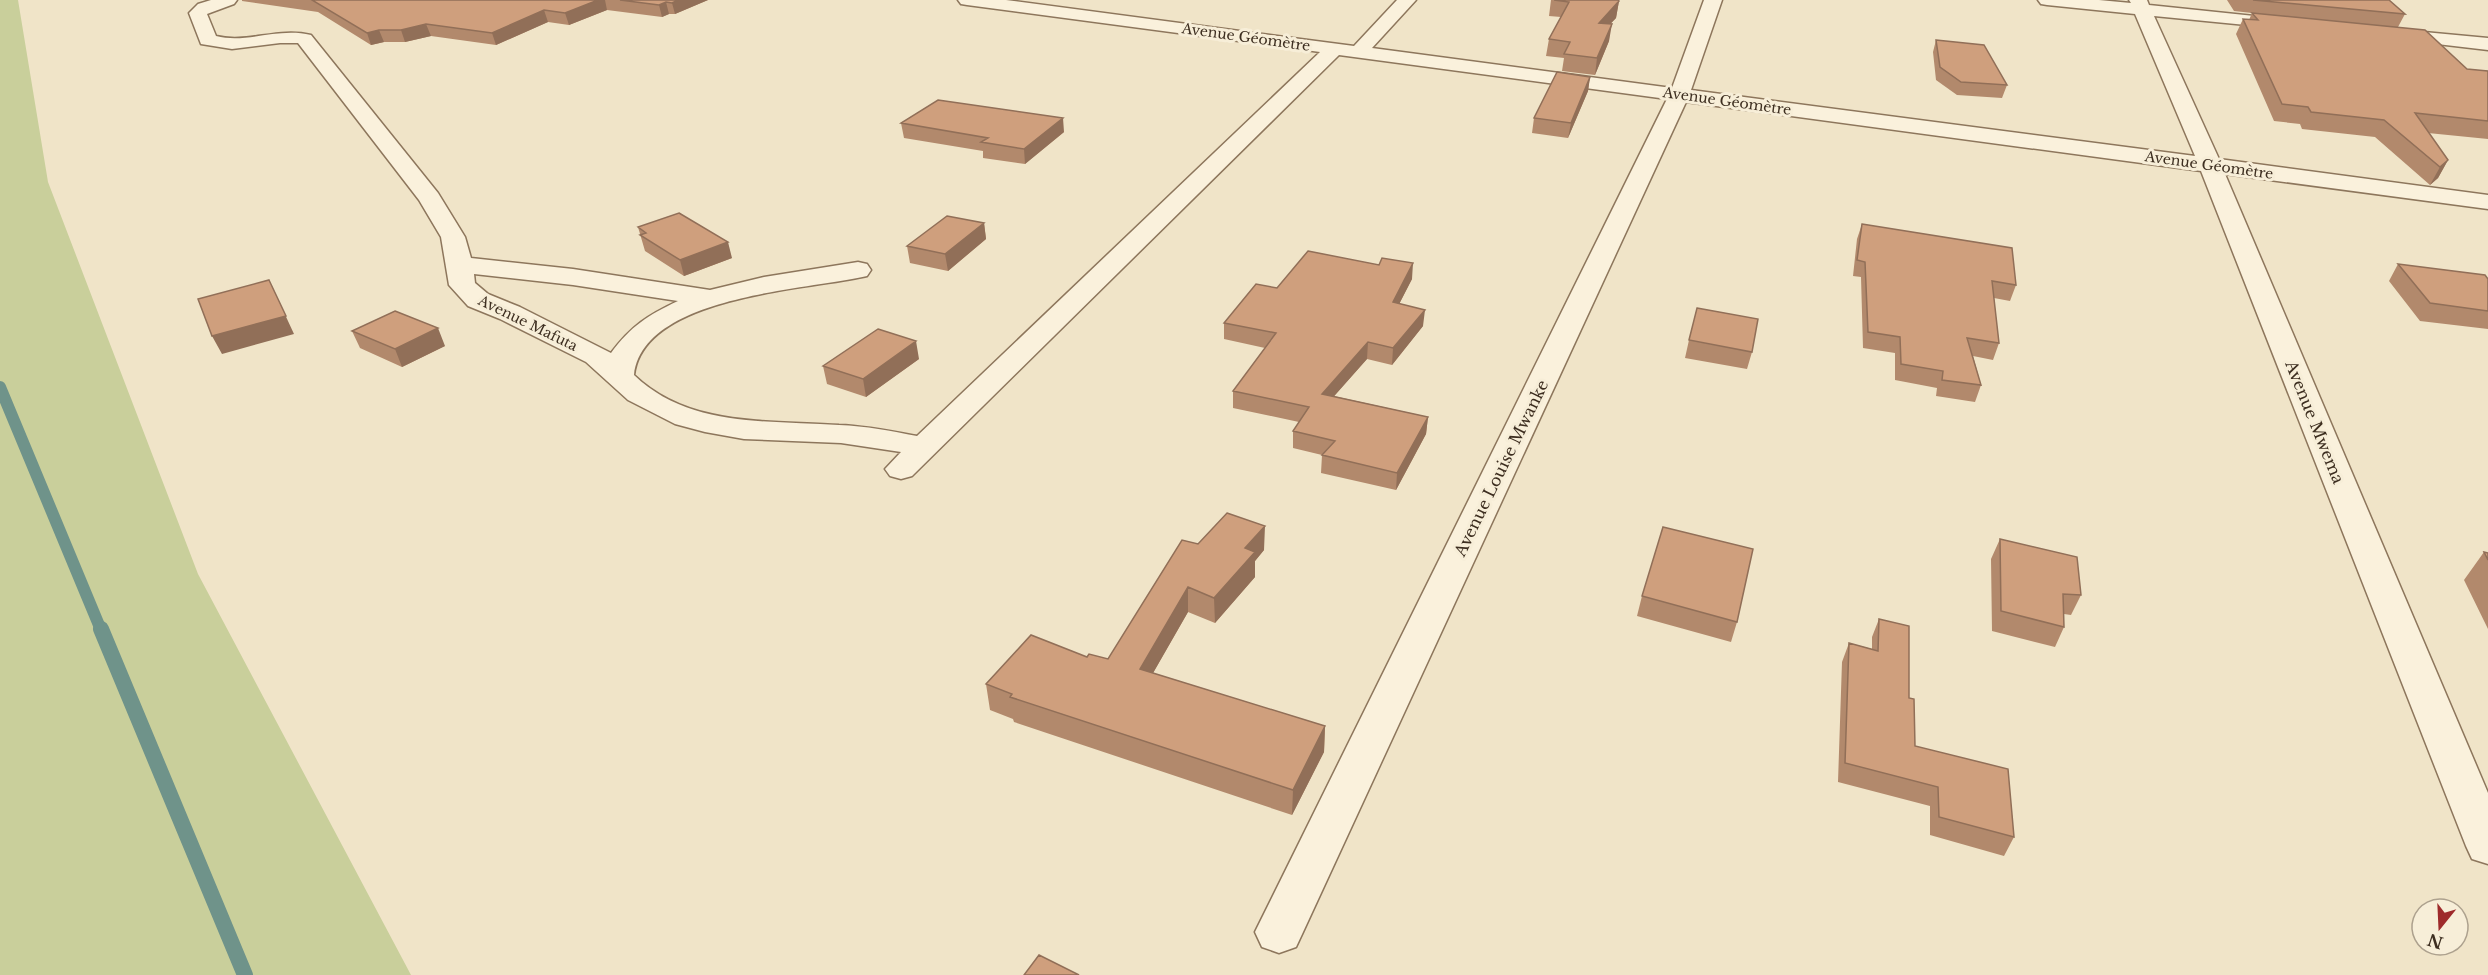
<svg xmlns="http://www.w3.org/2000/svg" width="2488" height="975" viewBox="0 0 2488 975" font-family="'Libre Baskerville',serif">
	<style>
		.green { fill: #c9cf9b }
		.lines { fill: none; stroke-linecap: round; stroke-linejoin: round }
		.stream-far1 { stroke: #6f938a; stroke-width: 12 }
		.stream { stroke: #6f938a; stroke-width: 16 }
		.minor-casing { stroke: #8d765c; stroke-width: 3 }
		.minor { fill: #faf1dc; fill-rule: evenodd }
		.wall { fill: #b2896c }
		.shaded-wall { fill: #916f58 }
		.building { fill: #cf9f7d; stroke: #916f58; stroke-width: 1.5 }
		.labels { text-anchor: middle; stroke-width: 6; stroke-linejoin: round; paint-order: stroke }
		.far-street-label { font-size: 14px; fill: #3d2e20; stroke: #f7eed8 }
		.street-label { font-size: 16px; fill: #3d2e20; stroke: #f7eed8 }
	</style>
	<rect width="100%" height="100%" fill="#f0e4c8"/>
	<path class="green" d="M0,0H18L48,182L198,574L411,975H0Z"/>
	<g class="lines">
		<path class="stream-far1" d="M0,387L101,630"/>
		<path class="stream" d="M101,629L245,975"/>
		<defs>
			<path id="minor" d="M211,0H237L234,4L207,14L216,36C247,44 277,27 311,35L438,193L465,237L471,258L573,269L710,290L764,277L858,262L867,264L871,270L867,276C808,290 643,295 634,375C689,428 769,420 839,425C866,426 891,431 917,436L1320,52L967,5L961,4L958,0H1006L1354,46L1397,0H1416L1372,48L1672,88L1704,0H1722L1691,90L2195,156L2135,14L2047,5L2041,4L2038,0H2099L2131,3L2129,0H2147L2149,5L2293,20L2296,24L2293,28L2287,29L2154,16L2219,159L2488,195V209L2225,174L2488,793V864L2472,859L2466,846L2201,171L1686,102L1303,932L1296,947L1279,953L1262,947L1255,932L1667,99L1339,55L912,476L901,479L890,476L885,469L901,452L841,443L744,439L705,432L675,424L628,400L586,362L500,319L468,306L449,285L441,237L419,200L298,43H280L232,49L201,44L189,13L198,4ZM474,274L573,285L678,301C648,315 631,326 611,353L520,307L488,294L475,283Z
				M2392,29L2488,38V50L2386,38L2383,34L2386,30Z"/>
		</defs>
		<use href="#minor" class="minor-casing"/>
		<use href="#minor" class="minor"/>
	</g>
	<path class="wall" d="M242,0H708L675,14H669L662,17L607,10L569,25L548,22L496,45L431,36L405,42H384L371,45L318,12L242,1Z
		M1551,0L1619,1L1616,18L1610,24L1609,41L1595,75L1562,71L1564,58L1546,56L1549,39L1561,17L1549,16Z
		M2227,0H2389L2405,14L2398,27L2467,69L2488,71V139L2428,133L2448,160L2438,178L2430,185L2375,137L2302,129L2300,124L2274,121L2236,34L2243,19L2249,20L2252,13L2234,11Z
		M1936,40L2007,85L2002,98L1957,95L1936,80L1933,52Z
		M1590,77L1588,91L1568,138L1532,133L1534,118Z
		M901,123L1064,132L1025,164L983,158V151L904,138Z
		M984,223L986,239L948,271L910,263L907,246Z
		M1862,224L2016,285L2010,301L1994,298L1999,343L1993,360L1973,356L1981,385L1975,402L1936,396L1937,388L1895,380V353L1863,348L1861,277L1853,276L1857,239Z
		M638,227L732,258L684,276L645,251Z
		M2398,264L2488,279V329L2420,321L2389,281Z
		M1412,279L1399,304L1423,326L1392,365L1367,359L1334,396L1428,417L1426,434L1396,490L1321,473L1322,455L1293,448V431L1299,422L1233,408V391L1265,348L1224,339V323L1277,288Z
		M352,331L445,346L402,367L360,348Z
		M1689,340L1752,352L1747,369L1685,358Z
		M919,359L866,397L827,384L823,366Z
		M2000,539L2081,595L2071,615L2064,614V627L2055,647L1992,631L1991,559Z
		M1198,544L1264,550L1255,561V577L1215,623L1188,612L1153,673L1325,726L1324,752L1292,815L1014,722L1013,719L990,710L986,684L1087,657L1108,659Z
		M2484,552L2488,553V629L2464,580Z
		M1642,596L1737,622L1731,642L1637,616Z
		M1879,619L1909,698L1915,746L2014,837L2004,856L1930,835V806L1838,782L1842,662L1849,643L1872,649V637Z"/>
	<path class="shaded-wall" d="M598,0H605L607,10L569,25L565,13Z
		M678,0H708L675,14L672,3Z
		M1619,1L1616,18L1596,39L1599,23Z
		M666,2L669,14L662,17L659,5Z
		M544,10L548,22L496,45L492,33Z
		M426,24L431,36L405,42L401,30Z
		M1612,24L1609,41L1595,75L1597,58Z
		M379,30L384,42L371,45L367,33Z
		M1590,77L1588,91L1568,138L1571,123Z
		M1063,118L1064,132L1025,164L1024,149Z
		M2448,160L2438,178L2430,185L2440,167Z
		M984,223L986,239L948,271L945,254Z
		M728,242L732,258L684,276L680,260Z
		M1413,263L1412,279L1392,318L1393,302Z
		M269,280L294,334L222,354L212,336Z
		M1425,310L1423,326L1392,365L1393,348Z
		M438,328L445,346L402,367L395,349Z
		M916,341L919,359L866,397L863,379Z
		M1368,342L1367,359L1321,411L1322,394Z
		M1428,417L1426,434L1396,490L1397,473Z
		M1265,526L1264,550L1255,561V577L1215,623L1214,598L1245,548Z
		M1188,587V612L1141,694L1140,669Z
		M1325,726L1324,752L1292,815L1293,790Z"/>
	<path class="building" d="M312,0H598L565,13L544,10L492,33L426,24L401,30H379L367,33Z
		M620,0H678L672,3L666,2L659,5Z
		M1554,0H1618L1619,1L1599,23L1612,24L1597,58L1564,54L1570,42L1549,39L1569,2Z
		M2253,0H2389L2405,14Z
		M2252,13L2425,30L2467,69L2488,71V121L2415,113L2448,160L2440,167L2384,120L2311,112L2308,107L2282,104L2243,19L2258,20Z
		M1936,40L1984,45L2007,85L1961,82L1940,67Z
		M1557,72L1590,77L1571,123L1534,118Z
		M938,100L1063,118L1024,149L981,142L988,138L901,123Z
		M679,213L728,242L680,260L640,235L646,233L638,227Z
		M947,216L984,223L945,254L907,246Z
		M1862,224L2012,248L2016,285L1992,281L1999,343L1967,338L1981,385L1942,380L1943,371L1901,364L1900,337L1868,332L1865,262L1857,260Z
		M1308,251L1379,265L1382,258L1413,263L1393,302L1425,310L1393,348L1368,342L1322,394L1428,417L1397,473L1322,455L1335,441L1293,431L1309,407L1233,391L1276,333L1224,323L1256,284L1277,288Z
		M2398,264L2485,275L2488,279V311L2430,303Z
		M269,280L286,316L212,336L198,299Z
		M1697,308L1758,319L1752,352L1689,340Z
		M395,311L438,328L395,349L352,331Z
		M878,329L916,341L863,379L823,366Z
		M1227,513L1265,526L1245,548L1255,552L1214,598L1188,587L1140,669L1325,726L1293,790L1010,697L1012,694L986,684L1031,635L1087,657L1089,654L1108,659L1182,540L1198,544Z
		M1663,527L1753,549L1737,622L1642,596Z
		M2000,539L2077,557L2081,595L2063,594L2064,627L2001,611Z
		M2484,552L2488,553V560Z
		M1879,619L1909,626V698L1914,699L1915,746L2008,769L2014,837L1939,817L1938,787L1845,763L1849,643L1878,651Z
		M1039,955L1079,975H1024Z"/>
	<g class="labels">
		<g class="far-street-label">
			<text transform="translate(1246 37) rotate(8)" y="5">Avenue Géomètre</text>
			<text transform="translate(1727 101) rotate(8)" y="5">Avenue Géomètre</text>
			<text transform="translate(2209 165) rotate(8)" y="5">Avenue Géomètre</text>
			<text transform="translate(528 323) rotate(26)" y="5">Avenue Mafuta</text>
		</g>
		<g class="street-label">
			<text transform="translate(2315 422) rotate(68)" y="6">Avenue Mwema</text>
			<text transform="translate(1501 468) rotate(-64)" y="6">Avenue Louise Mwanke</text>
		</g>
	</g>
	<g transform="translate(2440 927) rotate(198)"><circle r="28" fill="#f7eed8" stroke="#ada18e" stroke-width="1.5"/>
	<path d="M0-4.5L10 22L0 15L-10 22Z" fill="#9e2a2b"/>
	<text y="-9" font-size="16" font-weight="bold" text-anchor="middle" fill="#3d2e20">N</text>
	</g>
</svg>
